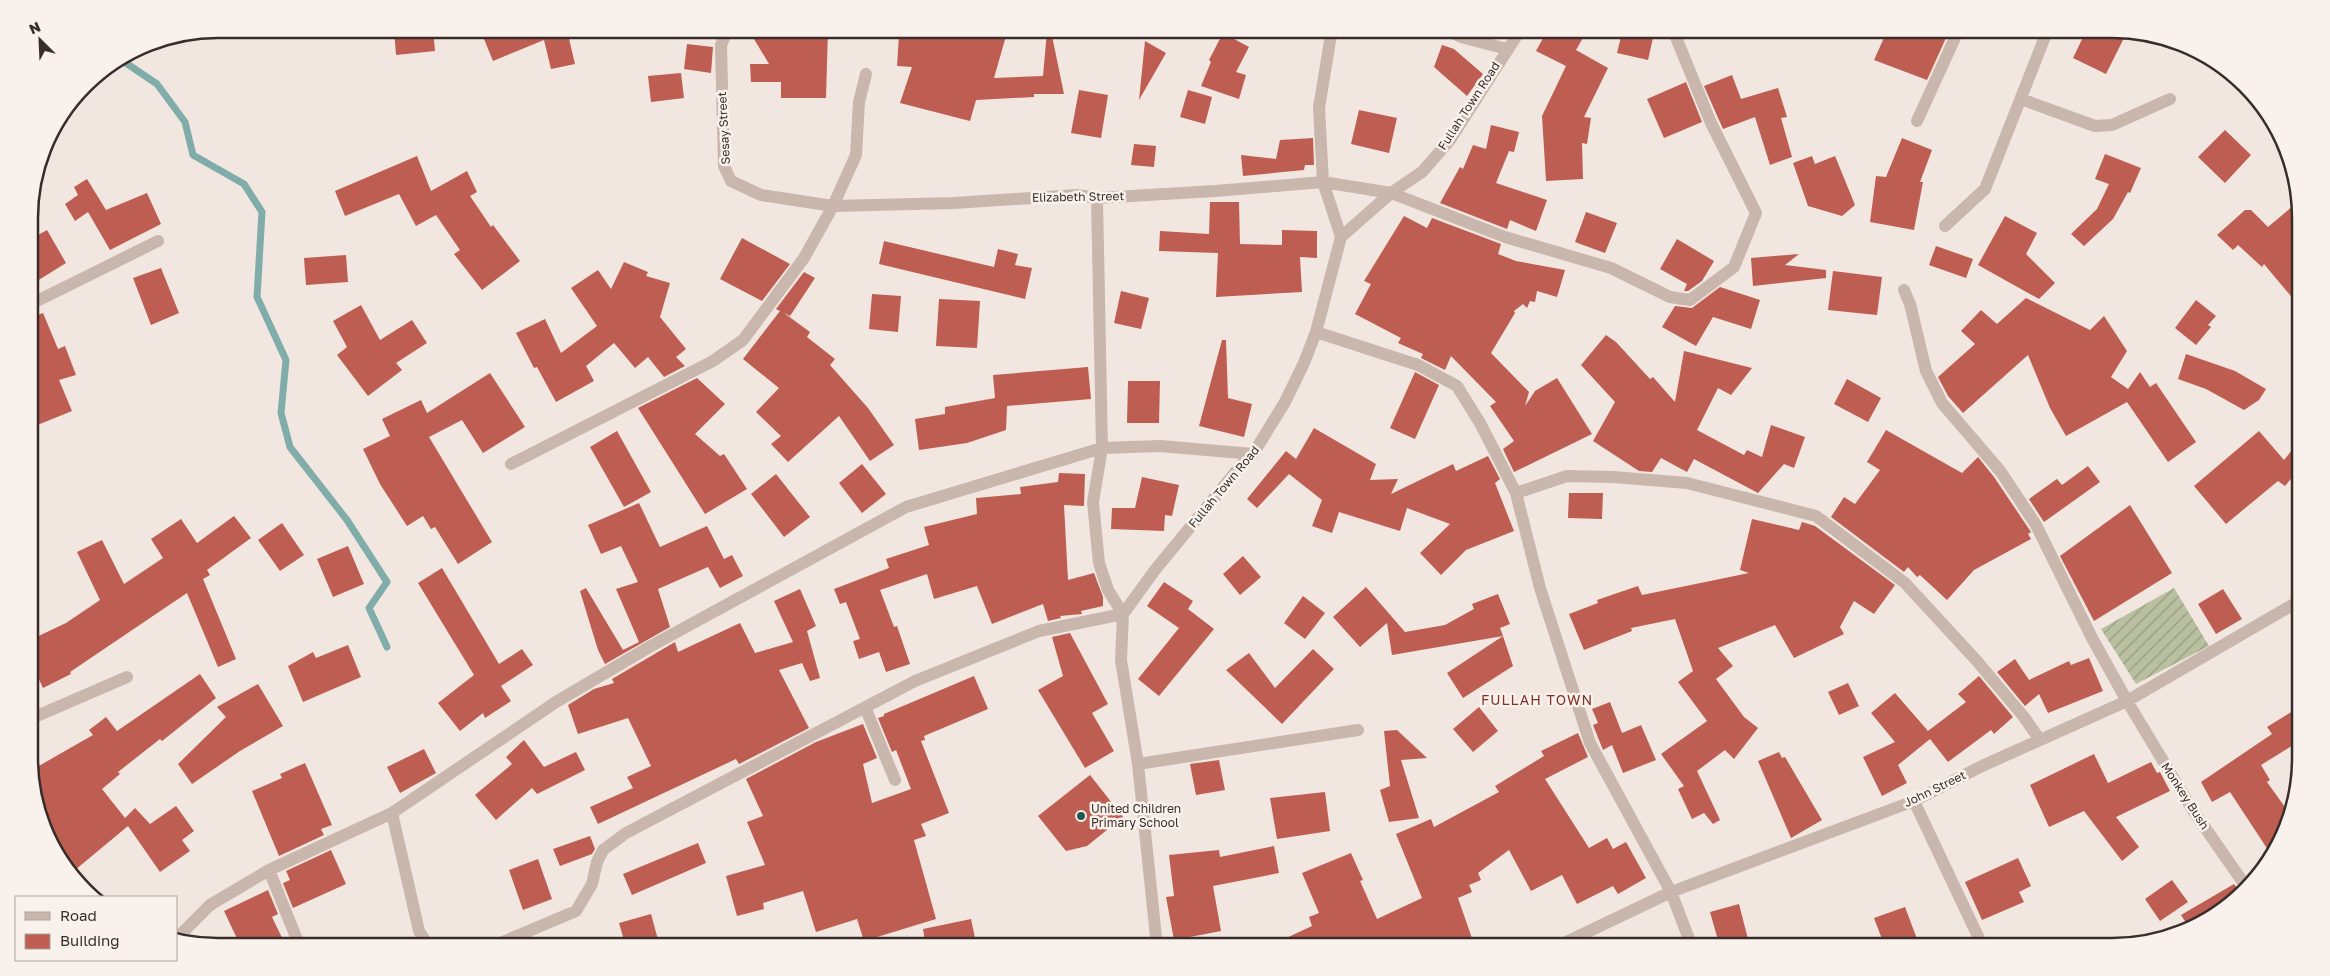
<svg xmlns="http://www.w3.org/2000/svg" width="2330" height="976" viewBox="0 0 2330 976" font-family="'Golos Text',sans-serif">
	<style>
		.garden { fill: url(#garden-furrows) }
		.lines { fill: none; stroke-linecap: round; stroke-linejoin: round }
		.stream { stroke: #80ada9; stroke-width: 7 }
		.building { fill: #be5d51 }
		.minor { stroke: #c9b6ac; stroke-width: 12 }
		.poi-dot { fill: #225754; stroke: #f9f1ec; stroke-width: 2 }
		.labels { text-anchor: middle; stroke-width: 5; stroke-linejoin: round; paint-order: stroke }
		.street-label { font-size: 12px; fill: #382d2a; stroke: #f9f1ec }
		.poi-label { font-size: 12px; fill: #382d2a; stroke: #f9f1ec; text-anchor: start }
		.neighbourhood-label { font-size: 14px; letter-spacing: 1px; fill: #823228; stroke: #f9f1ec }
		.rim { fill: none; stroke: #382d2a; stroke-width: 2.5 }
	</style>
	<defs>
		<pattern id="garden-furrows" width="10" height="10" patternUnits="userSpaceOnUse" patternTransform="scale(1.25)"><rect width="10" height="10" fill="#b9c0a0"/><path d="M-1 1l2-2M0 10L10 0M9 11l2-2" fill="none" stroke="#979c83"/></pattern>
	</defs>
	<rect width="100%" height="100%" fill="#f2e7e0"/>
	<path class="garden" d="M2174,588L2209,646L2136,684L2101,629Z"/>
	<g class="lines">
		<path class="stream" d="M120,59L157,84L185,122L193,155L244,184L262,212L257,297L286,360L281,413L290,447L347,520L387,582L369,608L387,647"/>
	</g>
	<path class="building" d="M394,29H433L435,51L396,55Z
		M480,29H569L567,30L575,64L551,69L544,40L493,61Z
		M748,29H796L802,38L828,29L826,98H781V82H751L750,64H769Z
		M962,29H1008L994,78L1043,76L1047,31H1051L1064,94H1034V97L976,100L970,121L900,103L912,67L897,66L899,35L960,38Z
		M1548,29H1588L1576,50L1608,68L1584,117L1591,118L1587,144L1582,143L1583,179L1546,181L1542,116L1566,66L1536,51Z
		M1623,29H1655L1648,60L1617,53Z
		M1888,29H1950L1927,80L1874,60Z
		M2087,29H2112L2127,32L2106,74L2073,58Z
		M1223,33L1249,47L1236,72L1246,75L1239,99L1201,86L1211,62L1209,60Z
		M1145,41L1166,53L1139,100Z
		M687,44L713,47L711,73L684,69Z
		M1442,45L1454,49L1483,74L1467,96L1434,67Z
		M681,73L684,98L651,102L648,76Z
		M1732,75L1741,99L1778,88L1787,117L1781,118L1792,157L1770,165L1755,117L1723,129L1704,86Z
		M1686,82L1702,122L1664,138L1647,99Z
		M1079,90L1108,95L1101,138L1071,133Z
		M1188,90L1212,97L1205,124L1180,117Z
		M1359,110L1397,118L1389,153L1351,144Z
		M1491,125L1519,132L1514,152L1509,151L1496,183L1547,200L1536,231L1510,220L1507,229L1440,203L1460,167L1463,169L1473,145L1486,149Z
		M2225,130L2251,155L2225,183L2198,157Z
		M1313,138L1314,165H1305L1304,170L1243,176L1241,155L1276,159L1280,140Z
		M1902,138L1932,150L1920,182H1923L1914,230L1870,222L1876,176L1886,177Z
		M1134,144L1156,146L1154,167L1131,165Z
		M2105,154L2141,168L2130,193L2128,192L2113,219L2084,246L2071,234L2097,209L2109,184L2095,179Z
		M417,156L431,191L467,171L477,192L470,196L491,227L493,225L520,261L482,290L454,254L460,250L436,215L416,226L399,194L345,216L335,191Z
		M1812,156L1815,164L1835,156L1855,205L1842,216L1808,206L1793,163Z
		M87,179L106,210L147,193L161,224L110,250L88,212L75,221L65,204L78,195L74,187Z
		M2300,200V307L2264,264L2262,267L2238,245L2233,250L2217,235L2245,210H2251L2268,227Z
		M1210,202H1239L1240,244L1282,245V230L1317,231V258L1300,257L1302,292L1216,297L1218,253L1159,251L1160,231L1209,234Z
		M1586,212L1617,223L1605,253L1575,242Z
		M1404,216L1427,228L1432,218L1501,244L1498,254L1516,261L1565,270L1557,297L1537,291L1535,302L1530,301L1527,308L1523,304L1514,311L1515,313L1491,353L1529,392L1525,406L1535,391L1557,378L1592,434L1514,472L1503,449L1514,441L1490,406L1496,402L1451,356L1445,370L1421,358L1423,354L1398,343L1401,338L1355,314L1371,284L1364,281Z
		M2005,216L2037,233L2026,254L2055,283L2039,299L1978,265Z
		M47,230L66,263L29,286V240Z
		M742,238L790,264L762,301L720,279Z
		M1677,239L1714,261L1702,281L1688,291H1684L1687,284L1660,269Z
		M884,241L994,267L998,249L1018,254L1015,265L1032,268L1025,299L879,264Z
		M1936,246L1973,259L1966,278L1929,265Z
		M1799,254L1785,265L1826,270V278L1753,286L1751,258Z
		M346,255L348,282L306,285L304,258Z
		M624,262L648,272L646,276L670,283L660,317L686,349L676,357L685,366L664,377L648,357L635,368L614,343L586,366L594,381L556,402L537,367L534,368L516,333L545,319L561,353L597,326L571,288L598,270L611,289Z
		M161,268L179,313L151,325L133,278Z
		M1833,271L1882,277L1877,315L1828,310Z
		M804,272L815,278L790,316L784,313L810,332L807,337L835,359L830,365L868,408L894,445L870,461L839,416L788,462L771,444L781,436L756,412L779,388L743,359L780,311L776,309Z
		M1720,287L1760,300L1751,329L1713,317L1696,346L1662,327L1675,306L1692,308Z
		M1121,291L1149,298L1141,329L1114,323Z
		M872,294L901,296L898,332L869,329Z
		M2026,298L2090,330L2104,316L2127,351L2111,377L2128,389L2140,372L2150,387L2156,383L2196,442L2168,462L2127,402L2066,436L2050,408L2028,355L1963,413L1948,396L1938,377L1975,344L1961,331L1981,310L1997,324Z
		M939,299L980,301L977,348L936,346Z
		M2196,300L2216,316L2208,325L2211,327L2196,345L2175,328Z
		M361,305L380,340L412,320L427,343L396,363L402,370L368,396L337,355L347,347L333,321Z
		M43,313L58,349L65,346L76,375L59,380L72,411L30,428L29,318Z
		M1606,335L1616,342L1650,379L1653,377L1675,402L1684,351L1752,368L1731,395L1718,388L1697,430L1744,455L1747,450L1762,457L1771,425L1805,437L1794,468L1784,464L1758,493L1694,459L1687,472L1661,458L1652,472L1639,471L1593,441L1615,402L1581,365Z
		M1222,340H1226L1228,398L1252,404L1244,437L1199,426Z
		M2186,354L2235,371L2266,389L2259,400L2244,410L2206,389L2178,379Z
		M1088,367L1091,399L1007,406L1006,430L967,443L919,450L915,419L945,414V407L995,398L993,375Z
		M1415,372L1439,385L1415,439L1390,428Z
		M490,373L525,427L483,453L462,420L429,437L492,542L458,564L435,527L431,529L423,516L407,526L380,484L363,449L390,436L382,419L421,400L427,413Z
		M697,378L725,404L695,434L720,456L724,454L747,489L705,514L638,408Z
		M1847,379L1881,398L1868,422L1834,404Z
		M1128,381H1160L1159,423H1127Z
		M1314,428L1376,464L1370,480L1398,479L1391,494L1453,464L1456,471L1488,456L1500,479L1495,483L1514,531L1466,550L1441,575L1420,553L1450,524L1407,508L1400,531L1339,512L1332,533L1312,526L1322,500L1289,474L1257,508L1247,499L1286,451L1296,459Z
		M1886,430L1962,473L1978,457L1994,477L2029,529L2031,532L2028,534L2031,539L1974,570L1947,600L1920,575L1917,577L1908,567L1904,572L1831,517L1844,497L1855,504L1880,470L1867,462Z
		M617,431L651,492L624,507L590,447Z
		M2259,431L2284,460L2300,440V468L2285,486L2278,481L2226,524L2194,486Z
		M862,464L886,494L862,513L839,483Z
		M2088,466L2100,482L2044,522L2029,499L2057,479L2062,485Z
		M1059,473L1085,474L1084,506L1064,505L1068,580L1094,573L1103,597V606L1081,611L1082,614L1060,616L1061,618L1048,621L1043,604L992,624L977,586L934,599L927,574L880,590L894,627L897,626L910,664L886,672L879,652L859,659L853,641L860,639L846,602L840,604L834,589L889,568L886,559L929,545L924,527L977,514L976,498L1021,494L1020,487L1058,482Z
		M776,474L810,517L784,537L751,494Z
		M1142,477L1179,485L1172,516L1165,515L1164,531L1111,529L1112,508H1135Z
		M1569,493H1603L1602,519L1568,518Z
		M639,503L660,547L707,526L724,559L732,555L743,576L720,588L708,567L658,589L670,627L605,664L598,650L580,591L586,588L623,650L639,642L616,589L638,582L621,546L601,554L588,525Z
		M2130,505L2172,573L2094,621L2060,556Z
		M234,516L251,538L207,570L210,575L203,579L236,659L218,667L187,593L70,672L71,674L43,688L30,660V640L66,623L100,600L77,552L102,540L124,584L163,558L151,539L181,519L197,543Z
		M1752,519L1799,530L1802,522L1815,526L1895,585L1874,614L1854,601L1840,627L1844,634L1794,658L1775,625L1718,648L1733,666L1716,679L1744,717L1758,728L1734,759L1725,750L1697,771L1720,820L1713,824L1704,813L1692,819L1678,789L1684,786L1661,754L1707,721L1678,682L1693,671L1675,619L1631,628L1632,631L1584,650L1569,614L1598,603L1597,600L1638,586L1642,595L1749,573L1740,570Z
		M282,523L304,555L280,571L258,540Z
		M348,546L364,584L333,597L317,559Z
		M1243,556L1261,577L1240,595L1223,574Z
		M442,568L499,664L522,649L533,665L501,686L511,701L485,718L483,713L460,731L438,703L474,675L418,583Z
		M1164,582L1193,601L1188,609L1214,629L1159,696L1138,679L1179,628L1147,606Z
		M1366,587L1405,632L1445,625L1474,609L1472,604L1498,594L1510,624L1500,628L1503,636L1392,655L1387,623L1360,647L1333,617Z
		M800,589L816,626L807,631L820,678L810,681L802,663L779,670L809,728L739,764L736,759L598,824L590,807L633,788L627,777L651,766L628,718L578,734L568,705L594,689L614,683L612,679L675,642L678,652L740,623L755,653L793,642L774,601Z
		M2223,589L2242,619L2216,634L2198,604Z
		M1303,596L1325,613L1305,639L1284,623Z
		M1070,633L1108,704L1092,713L1114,751L1085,768L1038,690L1063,676L1052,637Z
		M1503,636L1513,666L1463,698L1447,673Z
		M348,645L361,677L303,702L288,666L313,652L316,658Z
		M1313,649L1334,669L1282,724L1226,670L1249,653L1275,688Z
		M2089,658L2103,691L2048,713L2039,694L2025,706L1997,672L2015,659L2029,680L2069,661L2071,665Z
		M200,674L216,698L162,741L160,739L118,772L120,774L102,789L125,818L135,808L150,824L176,806L194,831L182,840L190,851L160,872L128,826L69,875L50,842L58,838L34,797L30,771L93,735L89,730L106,717L117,731Z
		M974,676L988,709L924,736L925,740L921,741L949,813L921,824L926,836L914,840L936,919L864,941L857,919L816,932L803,891L763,903L764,909L737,916L726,876L765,865L747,822L763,816L746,779L816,742L863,724L877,758L863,764L872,803L911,789L896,750L892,752L878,718L884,716V714Z
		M1979,676L2013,717L1994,734L1991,730L1948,762L1930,739L1898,765L1907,783L1882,796L1863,757L1895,742L1871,713L1895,693L1928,731L1966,702L1958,694Z
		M1848,683L1859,706L1839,715L1828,692Z
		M258,684L283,726L240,751L192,784L178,764L226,717L217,707Z
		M1610,702L1622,733L1641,725L1656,760L1623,773L1612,745L1603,750L1593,725L1598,723L1592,709Z
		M2301,706V740L2261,765L2270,780L2267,782L2290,814L2287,830L2272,856L2230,792L2212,802L2201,782L2272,734L2267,727Z
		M1479,707L1498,731L1473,752L1453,729Z
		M1397,730L1427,758L1401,760L1419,818L1389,822L1380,790L1390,786L1384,731Z
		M1578,733L1588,757L1545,779L1589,848L1607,838L1613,849L1626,842L1646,878L1618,894L1613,886L1577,904L1562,875L1531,891L1509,850L1478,873L1481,880L1469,885L1472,892L1458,898L1475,947H1267L1312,926L1309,917L1319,913L1302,873L1351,853L1363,880L1360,881L1377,919L1422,898L1396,834L1431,819L1434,827L1499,792L1495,786L1544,756L1541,751Z
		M524,740L544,767L576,752L585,770L537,794L532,788L496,820L475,795L512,764L506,757Z
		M424,749L436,773L400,793L387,767Z
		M1779,752L1782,758L1785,757L1822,820L1791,838L1758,761Z
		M2094,754L2108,783L2151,762L2157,773L2160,772L2170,791L2116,817L2139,847L2122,861L2084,811L2049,827L2030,785Z
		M1219,760L1225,790L1196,795L1190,764Z
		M305,763L332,825L321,829L324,835L279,856L252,791L282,778L280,774Z
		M1090,775L1123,817L1087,846L1066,851L1038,816Z
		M1325,792L1330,831L1277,839L1270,798Z
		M590,836L595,849L592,854L560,866L553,849Z
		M698,843L706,863L632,895L623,874Z
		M1274,846L1279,873L1213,886L1221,931L1174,940L1166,897L1174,896L1169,855L1219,850L1220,857Z
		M331,850L346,884L293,908L283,883L290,880L286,871Z
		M2018,858L2031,886L2019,892L2024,902L1982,920L1965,882Z
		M538,859L552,899L523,910L509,870Z
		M2172,880L2188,902L2160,921L2145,899Z
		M2234,884L2241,893L2218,915L2190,929L2181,915Z
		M268,890L278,914L272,917L284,942L273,947H241L224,911Z
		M1739,904L1749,943L1735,947H1720L1710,912Z
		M1905,907L1920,947H1885L1874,918Z
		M651,914L660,947H626L619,923Z
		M971,919L977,947H926L923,929Z"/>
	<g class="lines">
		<path class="minor" d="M728,29L721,45L724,166L731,181L761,195L833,206L954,203L1077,195L1097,198L1215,191L1323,182L1391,193L1505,237L1611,268L1670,297L1690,300L1734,267L1756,213L1711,123L1675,35L1674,29
			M1332,29L1319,108L1323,182L1341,237
			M1445,29L1461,37L1507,49
			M2021,99L2095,126L2112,125L2170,99
			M1917,121L1959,29
			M1945,226L1985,189L2048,29
			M1904,290L1910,304L1926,371L1942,403L2001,472L2036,525L2092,638L2127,701L2192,809L2247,888
			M29,305L158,241
			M1316,332L1418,365L1457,386L1480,423L1516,493L1540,588L1590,743L1671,892L1692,947
			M511,464L713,361L743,340L804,258L833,206L856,155L859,102L866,74
			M1516,493L1567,476L1613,477L1687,483L1816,516L1905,583L1976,660L2024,717L2040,740
			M865,707L895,780
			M30,719L127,677
			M1138,764L1358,730
			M1914,801L1983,947
			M392,813L419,931L429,947
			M269,870L300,947
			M176,939L210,905L269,870L392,813L556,702L651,646L906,507L1102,448L1160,446L1253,454
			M491,947L576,911L592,884L597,862L603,850L626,833L915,681L1039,631L1123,614L1108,590L1099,563L1093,502L1102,448L1097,198
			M1157,947L1138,764L1121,660L1123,614L1155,570L1247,458L1253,454L1285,402L1304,363L1316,332L1341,237L1391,193L1422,172L1450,140L1521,29
			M1556,947L1671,892L1914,801L1982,766L2127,701L2301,600"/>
	</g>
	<circle class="poi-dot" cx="1081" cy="816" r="5"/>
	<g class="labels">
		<g class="street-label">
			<text transform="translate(1469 106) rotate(-57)" y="4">Fullah Town Road</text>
			<text transform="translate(724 128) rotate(-93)" y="4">Sesay Street</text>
			<text transform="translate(1078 197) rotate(-1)" y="4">Elizabeth Street</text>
			<text transform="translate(1224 487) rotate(-50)" y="4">Fullah Town Road</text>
			<text transform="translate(1935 789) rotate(-26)" y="4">John Street</text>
			<text transform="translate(2185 796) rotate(57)" y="4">Monkey Bush</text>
		</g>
		<g class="poi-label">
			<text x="1091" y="813">United Children<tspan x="1091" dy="14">Primary School</tspan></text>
		</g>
		<g class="neighbourhood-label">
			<text x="1537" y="705">FULLAH TOWN</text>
		</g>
	</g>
	<path d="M0 0H2330V976H0ZM218 38H2112A180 180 0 0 1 2292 218V758A180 180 0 0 1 2112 938H218A180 180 0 0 1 38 758V218A180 180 0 0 1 218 38Z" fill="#f9f1ec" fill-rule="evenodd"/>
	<path class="rim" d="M218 38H2112A180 180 0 0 1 2292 218V758A180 180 0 0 1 2112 938H218A180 180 0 0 1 38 758V218A180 180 0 0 1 218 38Z"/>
	<rect x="15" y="896" width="162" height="65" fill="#f9f1ec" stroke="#aca39e"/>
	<rect x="25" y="912" width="25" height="8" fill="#c9b6ac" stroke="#aca39e"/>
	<text x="60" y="921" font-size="15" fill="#382d2a">Road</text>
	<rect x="25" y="934" width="25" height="15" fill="#be5d51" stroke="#aca39e"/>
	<text x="60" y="946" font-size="15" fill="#382d2a">Building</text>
	<g transform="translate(40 40) rotate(336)" stroke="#f9f1ec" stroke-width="4" paint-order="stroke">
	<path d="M0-4L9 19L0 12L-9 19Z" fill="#382d2a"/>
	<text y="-8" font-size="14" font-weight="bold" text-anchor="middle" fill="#382d2a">N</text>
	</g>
</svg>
